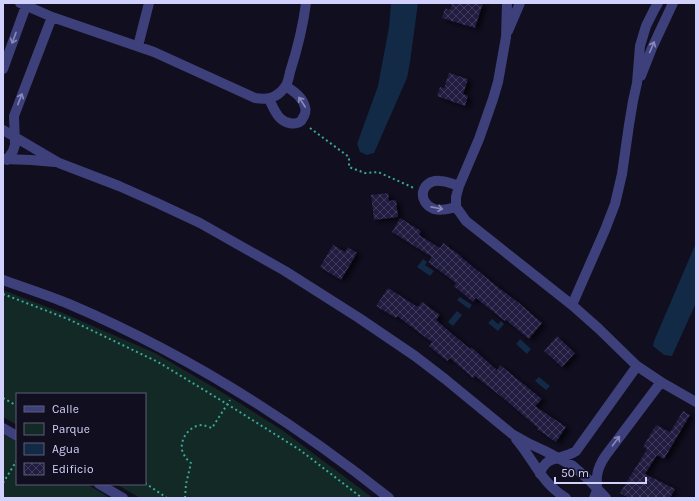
<svg xmlns="http://www.w3.org/2000/svg" width="699" height="501" viewBox="0 0 699 501" font-family="Karla,sans-serif">
	<style>
		.green { fill: #122926 }
		.water { fill: #122a45 }
		.building { fill: url(#building-cross-hatch); filter: url(#shadow) }
		.lines { fill: none; stroke-linecap: round; stroke-linejoin: round }
		.path { stroke: #38a898; stroke-width: 2; stroke-dasharray: 2 3; stroke-linecap: butt }
		.minor { stroke: #3d407a; stroke-width: 10 }
		.oneway { stroke: #8888ba }
	</style>
	<defs>
		<pattern id="building-cross-hatch" width="8" height="8" patternUnits="userSpaceOnUse"><rect width="8" height="8" fill="#201c3f"/><path d="M0 0l8 8M0 8l8-8" fill="none" stroke="#403c5c"/></pattern>
		<filter id="shadow"><feDropShadow dx="4.5" dy="2.5" stdDeviation="2" flood-color="#0009"/></filter>
	</defs>
	<rect width="100%" height="100%" fill="#100e1f"/>
	<path class="green" d="M3,290L63,313L155,353L225,394L282,430L373,498H140L116,484H145V394H17V425L3,417Z
		M3,434L17,442V484H87L110,498H3Z"/>
	<path class="water" d="M391,3H418L410,62L407,78L374,153L367,155L360,152L357,144L378,86L389,27Z
		M696,243V303L672,356L664,355L653,346L654,341Z
		M423,259L427,262L425,265L434,271L430,276L417,267Z
		M460,297L472,305L469,309L457,300Z
		M457,311L462,315L453,326L448,322Z
		M492,319L498,324L501,321L504,324L498,331L488,323Z
		M520,339L531,349L527,354L516,344Z
		M539,377L550,386L546,390L535,381Z"/>
	<path class="building" d="M452,3H483L475,28L442,18L445,8L450,10Z
		M449,73L468,79L463,94L468,96L465,106L437,96L440,87L444,88Z
		M388,193L389,201L396,200L398,217L374,220L371,195Z
		M400,218L421,231L419,235L440,248L443,243L461,256V257L499,288L519,303L542,323L529,339L506,320L505,321L476,298L473,302L454,286L456,283L428,262L432,257L392,232Z
		M333,245L345,252L348,247L357,253L341,280L320,267Z
		M388,288L418,307L422,302L440,315L436,320L470,349L471,347L497,370L500,365L542,399L535,406L566,427L556,442L537,429L538,428L502,397L475,376L473,378L450,358L447,361L429,346L432,342L397,316L396,318L376,306Z
		M557,336L575,353L562,367L544,351Z
		M683,411L690,415L664,459L657,455L645,474L675,489L670,498H629L620,493L647,449L643,447L656,425L670,432Z"/>
	<g class="lines">
		<path class="path" d="M310,128L349,157V167L365,173L378,172L414,188
			M3,294L68,319L158,362L227,404L300,450L362,498
			M3,398L17,406
			M3,483L17,460
			M145,483L167,498
			M185,498L186,484L191,463C187,460 184,456 182,450C180,438 190,425 203,425C206,426 209,427 212,428L230,400"/>
		<path class="minor" d="M20,3L52,17L154,52L255,98C268,100 277,98 285,87C288,83 289,77 290,72C297,50 303,27 306,3
			M507,3L506,37L498,82L493,99L479,139L459,186L456,197V207L466,221L572,305L598,328L637,366L661,382L696,402
			M508,31L520,3
			M138,46L149,3
			M3,69L26,6
			M641,76L652,48L673,3
			M269,99C272,105 275,113 280,118C285,123 295,126 301,121C302,120 303,117 304,116C306,112 306,110 305,107C303,97 293,91 286,86
			M3,130L59,163L119,186L155,202L200,223L285,271L359,318L415,356L445,379L512,434L530,444L545,451L573,466L590,481L606,498
			M3,159L31,160L55,162
			M7,160L13,151L15,145L14,116L52,17
			M456,207C449,209 441,211 434,209C416,202 421,179 440,181C446,181 453,184 459,186
			M3,280C25,288 47,295 69,304C184,353 291,420 389,498
			M572,305L605,230L615,204L622,174L629,125L633,101L637,83L640,46L646,26L654,10L658,3
			M3,428L17,436
			M516,439C534,460 541,483 566,498
			M540,474C546,454 561,461 576,451L637,366
			M99,484L123,498
			M594,498C599,489 596,486 597,476C598,468 601,462 606,455L661,382"/>
	</g>
	<defs><path id="oneway-shaft" d="M-6 0H5M1.5-3L5.5 0L1.5 3" fill="none" stroke-width="1.6" stroke-linecap="round" stroke-linejoin="round"/></defs>
	<g class="oneway">
		<use href="#oneway-shaft" transform="translate(14 38) rotate(110)"/>
		<use href="#oneway-shaft" transform="translate(652 47) rotate(-67)"/>
		<use href="#oneway-shaft" transform="translate(20 99) rotate(-69)"/>
		<use href="#oneway-shaft" transform="translate(302 102) rotate(-123)"/>
		<use href="#oneway-shaft" transform="translate(437 208) rotate(11)"/>
		<use href="#oneway-shaft" transform="translate(616 441) rotate(-53)"/>
	</g>
	<rect width="699" height="501" fill="none" stroke="#d2d1fb" stroke-width="8"/>
	<rect x="16" y="393" width="130" height="92" fill="#100e1f" stroke="#5e5c77"/>
	<rect x="24" y="406" width="20" height="6" fill="#3d407a" stroke="#5e5c77"/>
	<text x="52" y="413" font-size="12" fill="#d2d1fb">Calle</text>
	<rect x="24" y="423" width="20" height="12" fill="#122926" stroke="#5e5c77"/>
	<text x="52" y="433" font-size="12" fill="#d2d1fb">Parque</text>
	<rect x="24" y="443" width="20" height="12" fill="#122a45" stroke="#5e5c77"/>
	<text x="52" y="453" font-size="12" fill="#d2d1fb">Agua</text>
	<rect x="24" y="463" width="20" height="12" fill="url(#building-cross-hatch)" stroke="#5e5c77"/>
	<text x="52" y="473" font-size="12" fill="#d2d1fb">Edificio</text>
	<path d="M555 477v6h91v-6" fill="none" stroke="#d2d1fb" stroke-width="2"/>
	<text x="561" y="477" font-size="12" fill="#d2d1fb" stroke="#100e1f" stroke-width="3" paint-order="stroke">50 m</text>
</svg>
